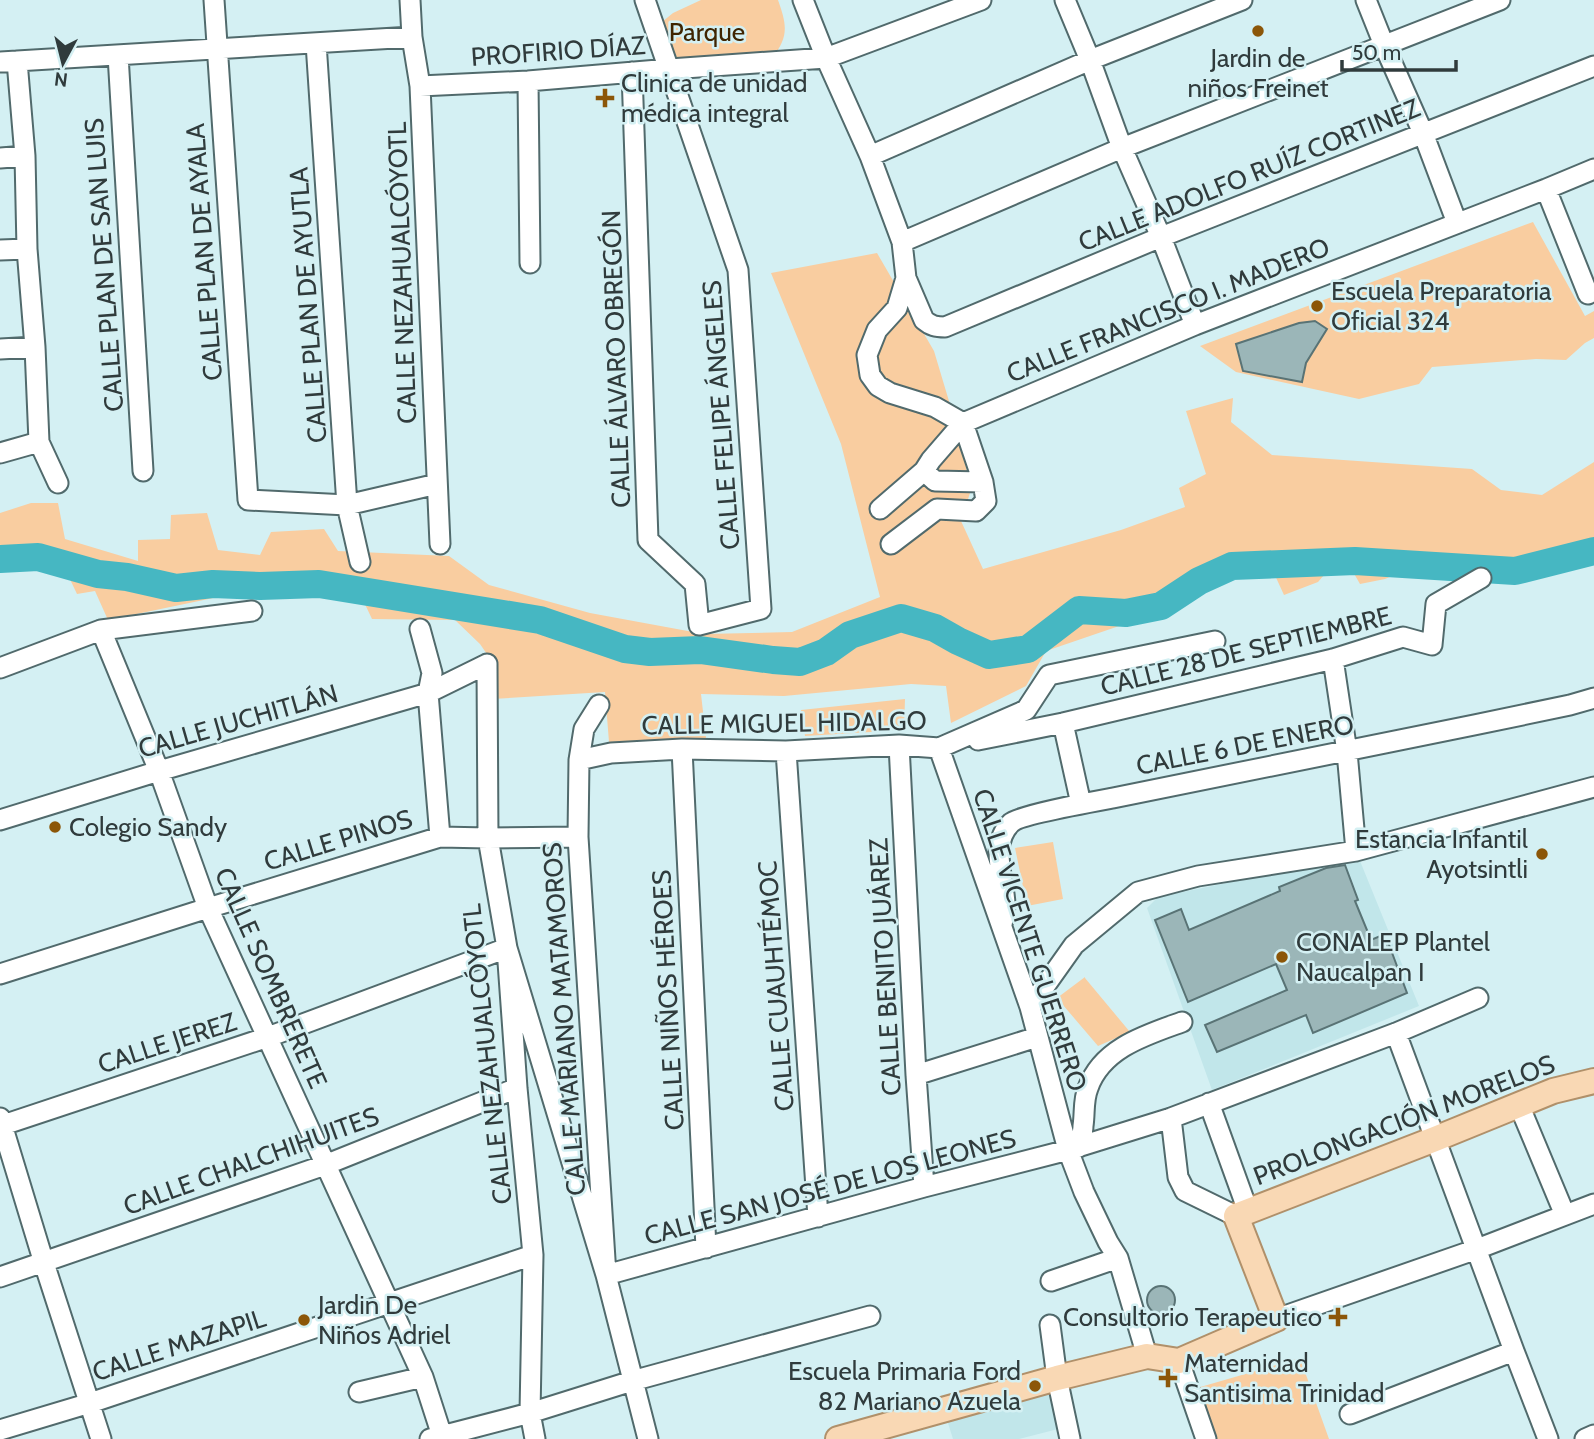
<svg xmlns="http://www.w3.org/2000/svg" width="1594" height="1439" viewBox="0 0 1594 1439" font-family="Cabin,sans-serif">
	<style>
		.built { fill: #c1e6ea }
		.green { fill: #f9cda0 }
		.lines { fill: none; stroke-linecap: round; stroke-linejoin: round }
		.river { stroke: #46b7c2; stroke-width: 28 }
		.building { fill: #9bb6b8; stroke: #597375; stroke-width: 2 }
		.minor-casing { stroke: #516a6c; stroke-width: 23 }
		.major-casing { stroke: #b0906a; stroke-width: 28 }
		.minor { stroke: #fff; stroke-width: 19 }
		.major { stroke: #f9d8b4; stroke-width: 24 }
		.poi-dot { fill: #8c5608; stroke: #d4f0f3; stroke-width: 2.5 }
		.labels { text-anchor: middle; stroke-width: 5; stroke-linejoin: round; paint-order: stroke }
		.park-label { font-size: 26px; fill: #402501; stroke: #d4f0f3 }
		.street-label { font-size: 26px; fill: #303b3c; stroke: #d4f0f3 }
		.poi-label { font-size: 26px; fill: #303b3c; stroke: #d4f0f3; text-anchor: start }
	</style>
	<rect width="100%" height="100%" fill="#d4f0f3"/>
	<path class="built" d="M1358,856L1419,1006L1212,1090L1147,908L1158,897Z
		M1048,1391L1058,1429L1019,1439H953L947,1420Z"/>
	<path class="green" d="M701,0H778C787,25 789,37 772,58L675,67L662,22L673,13Z
		M1533,222L1585,316L1594,311V338L1585,343L1566,360L1536,359L1432,367L1419,384L1359,399L1236,372L1200,346Z
		M877,253L934,351L963,448L970,493L961,521L983,569L1121,530L1185,507L1179,488L1206,474L1186,411L1233,398L1231,422L1272,455L1472,469L1501,490L1542,495L1594,462V542L1532,560L1442,554L1385,579L1360,584L1352,570L1330,568L1318,582L1284,595L1268,560L1233,571L1163,611L1046,651L1026,686L951,723L946,686L911,684L784,696L701,694L706,738L609,742L605,692L492,699L491,660L480,644L455,620L372,619L363,600L299,595L218,597L108,620L95,591L77,594L67,573L43,565L0,572V513L31,503H58L65,539L138,561V540L170,539L171,515L207,513L218,550L260,555L271,532L324,529L338,551L449,556L489,585L590,613L704,634L792,632L880,597L841,444L771,273Z
		M905,699L904,730L805,736L801,710Z
		M1053,842L1063,899L1027,906L1015,848Z
		M1085,977V978L1130,1032L1098,1046L1057,998Z
		M1300,1358L1329,1439H1208L1190,1390Z"/>
	<g class="lines">
		<path class="river" d="M0,559L38,557L98,574L127,577L176,588L213,584L260,586L319,584L540,620L625,649L650,652L700,650L773,660L800,662L826,652L850,635L901,618L935,628L958,641L989,655L1028,649L1079,610L1126,613L1161,606L1199,581L1232,566L1355,561L1515,571L1594,551"/>
	</g>
	<path class="building" d="M1315,321L1327,329L1306,363L1302,382L1243,371L1236,344L1299,323Z
		M1345,865L1358,900L1355,901L1371,940L1385,934L1407,993L1313,1033L1306,1015L1217,1052L1205,1025L1287,990L1276,964L1188,1002L1155,920L1181,909L1189,930L1280,891L1279,887L1326,868Z
		M1147 1300a14 14 0 1 1 28 0a14 14 0 1 1-28 0Z"/>
	<g class="lines">
		<defs>
			<path id="minor" d="M214,0L248,500L347,505L437,484
				M410,0L412,37L420,86L440,544
				M803,0L826,58L870,156L902,242L906,278L924,320C931,326 936,327 945,327L1161,237L1594,66
				M1065,0L1090,60L1122,148L1161,237L1195,325
				M1366,0L1384,45L1423,133L1457,223
				M316,43L347,505L360,562
				M118,55L143,471
				M17,61L25,156L27,249L35,347L39,442L58,483
				M0,62L412,37
				M632,72L648,540L695,584L699,625L761,609L738,270L645,0
				M528,81L530,263
				M420,86L528,81L670,69L826,58L981,0
				M870,156L1090,60L1242,0
				M0,158L25,156
				M1546,189L1588,294
				M902,242L1122,148L1500,0
				M0,250L27,249
				M906,278L897,308L877,330L867,355L870,375L878,386L890,393L935,407L963,423
				M0,349L35,347
				M0,453L39,442
				M924,471L935,481L983,482
				M880,509L924,471L931,460L963,423L1195,325L1546,189L1594,169
				M891,544L937,509L976,511L986,501L983,482L963,423
				M420,629L432,673L428,693L440,837
				M101,630L159,771L208,908L423,1377L443,1439
				M1333,659L1347,752L1356,851
				M487,664L488,838L507,948L517,1088L533,1255L530,1413L535,1439
				M0,668L101,630L252,611
				M599,705L584,729L579,760L578,837L606,1275L924,1187L1068,1150L1171,1118L1396,1033L1478,998
				M1063,723L1081,804
				M978,740L1063,723L1333,659L1403,637L1432,645L1436,604L1481,578
				M899,745L916,1075L924,1187
				M939,748L1030,1007L1068,1150L1084,1192L1108,1242L1118,1258L1147,1356
				M682,749L706,1248
				M786,751L818,1217
				M579,760L611,753L682,749L786,751L899,745L939,748L1026,710L1049,675L1215,641
				M0,820L159,771L428,693L487,664
				M1002,925C1003,918 1005,911 1005,904C1004,878 989,844 1011,823C1019,815 1097,801 1113,798C1266,768 1418,737 1570,705L1594,698
				M0,974L208,908L440,837L488,838L578,837
				M1030,1007L1074,945L1138,892L1198,876L1356,851L1594,787
				M1396,1033L1514,1351L1548,1439
				M916,1075L1037,1037
				M1209,1103L1248,1211
				M1519,1105L1565,1215
				M0,1118L44,1263L101,1439
				M1171,1118L1178,1177L1185,1191L1236,1216
				M0,1126L268,1037L507,948L606,1275L648,1439
				M1079,1147C1080,1140 1083,1133 1083,1126C1085,1113 1083,1100 1088,1088C1102,1048 1146,1035 1182,1022
				M0,1277L325,1165L517,1088
				M1051,1281L1118,1258
				M1276,1319L1477,1249L1594,1204
				M1050,1325L1057,1378L1070,1439
				M1179,1361L1206,1439
				M359,1392L423,1377
				M1350,1414L1514,1351
				M0,1430L90,1403L533,1255
				M430,1439L530,1413L632,1381L870,1316
				M1585,1439L1594,1435"/>
			<path id="major" d="M838,1439L1057,1378L1147,1356L1179,1361L1276,1319L1236,1216L1435,1139L1553,1091L1594,1081"/>
		</defs>
		<use href="#minor" class="minor-casing"/>
		<use href="#major" class="major-casing"/>
		<use href="#minor" class="minor"/>
		<use href="#major" class="major"/>
	</g>
	<g class="poi-dot">
		<circle cx="1258" cy="31" r="7"/>
		<path d="M601.5 87.5h7v7h7v7h-7v7h-7v-7h-7v-7h7z"/>
		<circle cx="1317" cy="306" r="7"/>
		<circle cx="55" cy="827" r="7"/>
		<circle cx="1542" cy="854" r="7"/>
		<circle cx="1282" cy="957" r="7"/>
		<path d="M1334.5 1306.5h7v7h7v7h-7v7h-7v-7h-7v-7h7z"/>
		<circle cx="304" cy="1320" r="7"/>
		<path d="M1164.5 1367.5h7v7h7v7h-7v7h-7v-7h-7v-7h7z"/>
		<circle cx="1035" cy="1386" r="7"/>
	</g>
	<g class="labels">
		<g class="park-label">
			<text x="707" y="41">Parque</text>
		</g>
		<g class="street-label">
			<text transform="translate(558 51) rotate(-4)" y="9">PROFIRIO DÍAZ</text>
			<text transform="translate(1249 175) rotate(-22)" y="9">CALLE ADOLFO RUÍZ CORTINEZ</text>
			<text transform="translate(204 252) rotate(-94)" y="9">CALLE PLAN DE AYALA</text>
			<text transform="translate(104 265) rotate(-94)" y="9">CALLE PLAN DE SAN LUIS</text>
			<text transform="translate(402 273) rotate(-92)" y="9">CALLE NEZAHUALCÓYOTL</text>
			<text transform="translate(308 305) rotate(-94)" y="9">CALLE PLAN DE AYUTLA</text>
			<text transform="translate(1168 310) rotate(-22)" y="9">CALLE FRANCISCO I. MADERO</text>
			<text transform="translate(616 359) rotate(-92)" y="9">CALLE ÁLVARO OBREGÓN</text>
			<text transform="translate(721 415) rotate(-94)" y="9">CALLE FELIPE ÁNGELES</text>
			<text transform="translate(1246 651) rotate(-14)" y="9">CALLE 28 DE SEPTIEMBRE</text>
			<text transform="translate(238 721) rotate(-16)" y="9">CALLE JUCHITLÁN</text>
			<text transform="translate(784 723) rotate(-1)" y="9">CALLE MIGUEL HIDALGO</text>
			<text transform="translate(1245 745) rotate(-11)" y="9">CALLE 6 DE ENERO</text>
			<text transform="translate(338 840) rotate(-17)" y="9">CALLE PINOS</text>
			<text transform="translate(1030 940) rotate(72)" y="9">CALLE VICENTE GUERRERO</text>
			<text transform="translate(885 967) rotate(-93)" y="9">CALLE BENITO JUÁREZ</text>
			<text transform="translate(271 978) rotate(66)" y="9">CALLE SOMBRERETE</text>
			<text transform="translate(776 986) rotate(-94)" y="9">CALLE CUAUHTÉMOC</text>
			<text transform="translate(668 1000) rotate(-93)" y="9">CALLE NIÑOS HÉROES</text>
			<text transform="translate(564 1019) rotate(-94)" y="9">CALLE MARIANO MATAMOROS</text>
			<text transform="translate(167 1043) rotate(-18)" y="9">CALLE JEREZ</text>
			<text transform="translate(487 1054) rotate(-96)" y="9">CALLE NEZAHUALCÓYOTL</text>
			<text transform="translate(1404 1120) rotate(-21)" y="9">PROLONGACIÓN MORELOS</text>
			<text transform="translate(251 1161) rotate(-20)" y="9">CALLE CHALCHIHUITES</text>
			<text transform="translate(830 1187) rotate(-15)" y="9">CALLE SAN JOSÉ DE LOS LEONES</text>
			<text transform="translate(179 1345) rotate(-18)" y="9">CALLE MAZAPIL</text>
		</g>
		<g class="poi-label">
			<text x="1258" y="67" text-anchor="middle">Jardin de<tspan x="1258" dy="30">niños Freinet</tspan></text>
			<text x="621" y="92">Clinica de unidad<tspan x="621" dy="30">médica integral</tspan></text>
			<text x="1331" y="300">Escuela Preparatoria<tspan x="1331" dy="30">Oficial 324</tspan></text>
			<text x="69" y="836">Colegio Sandy</text>
			<text x="1528" y="848" text-anchor="end">Estancia Infantil<tspan x="1528" dy="30">Ayotsintli</tspan></text>
			<text x="1296" y="951">CONALEP Plantel<tspan x="1296" dy="30">Naucalpan I</tspan></text>
			<text x="318" y="1314">Jardin De<tspan x="318" dy="30">Niños Adriel</tspan></text>
			<text x="1322" y="1326" text-anchor="end">Consultorio Terapeutico</text>
			<text x="1184" y="1372">Maternidad<tspan x="1184" dy="30">Santisima Trinidad</tspan></text>
			<text x="1021" y="1380" text-anchor="end">Escuela Primaria Ford<tspan x="1021" dy="30">82 Mariano Azuela</tspan></text>
		</g>
	</g>
	<g transform="translate(63 63) rotate(187)" stroke="#d4f0f3" stroke-width="5" paint-order="stroke">
	<path d="M0-5L12 26L0 18L-12 26Z" fill="#303b3c"/>
	<text y="-10" font-size="19" font-weight="bold" text-anchor="middle" fill="#303b3c">N</text>
	</g>
	<path d="M1342 60v10h114v-10" fill="none" stroke="#303b3c" stroke-width="3.5"/>
	<text x="1352" y="60" font-size="21" fill="#303b3c" stroke="#d4f0f3" stroke-width="5" paint-order="stroke">50 m</text>
</svg>
